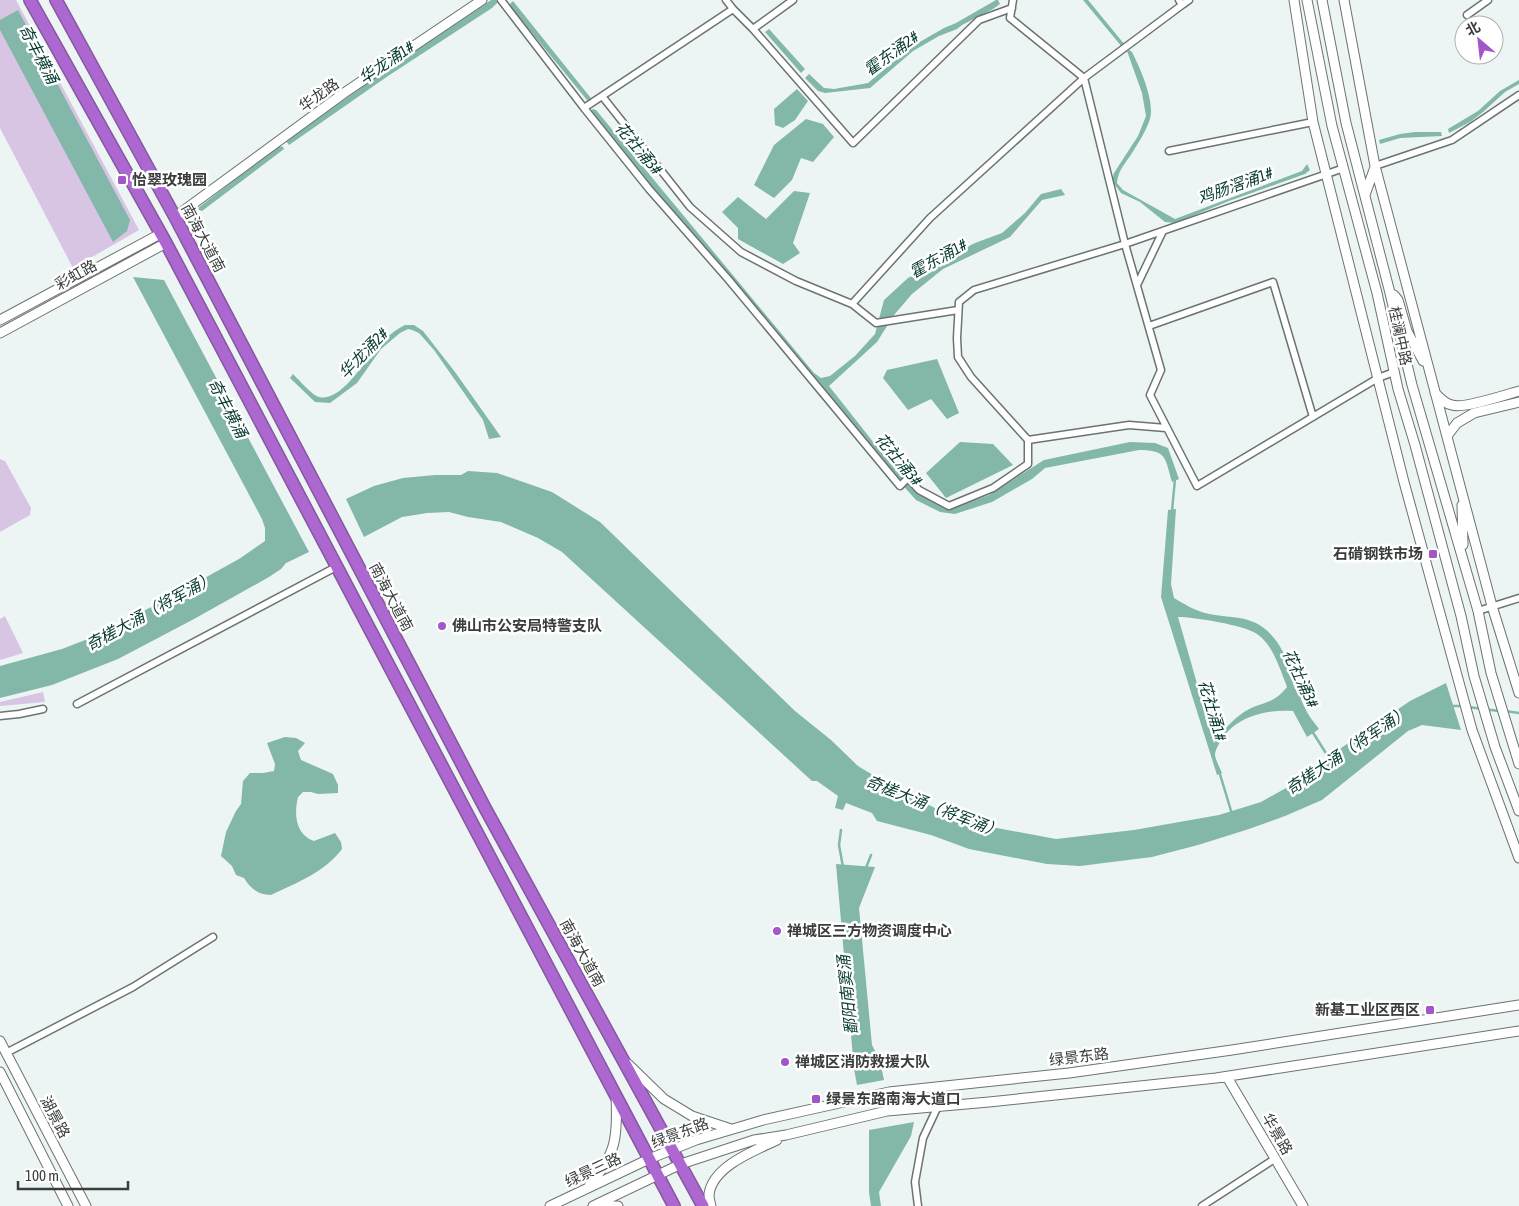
<svg xmlns="http://www.w3.org/2000/svg" width="1519" height="1206" viewBox="0 0 1519 1206" font-family="'Asap Condensed','Noto Sans SC',sans-serif">
	<style>
		.green { fill: #d8c5e4 }
		.water { fill: #82b7aa; fill-rule: evenodd }
		.lines { fill: none; stroke-linecap: round; stroke-linejoin: round }
		.stream { stroke: #82b7aa; stroke-width: 2.5 }
		.street-casing { stroke: #6c7371; stroke-width: 9 }
		.secondary-casing { stroke: #6c7371; stroke-width: 11 }
		.highway-casing { stroke: #85589d; stroke-width: 14 }
		.street { stroke: #fff; stroke-width: 6 }
		.secondary { stroke: #fff; stroke-width: 9 }
		.highway { stroke: #ad67d1; stroke-width: 11 }
		.poi-dot { fill: #a256c8; stroke: #fff; stroke-width: 2 }
		.labels { text-anchor: middle; stroke-width: 5; stroke-linejoin: round; paint-order: stroke }
		.street-label { font-size: 15px; fill: #3a3d3c; stroke: #fff }
		.poi-label { font-size: 15px; font-weight: bold; fill: #3a3d3c; stroke: #fff; text-anchor: start }
		.water-label { font-size: 16px; font-style: italic; fill: #093b32; stroke: #fff }
	</style>
	<rect width="100%" height="100%" fill="#ecf5f3"/>
	<path class="green" d="M0,0H16L139,230L73,268L0,128Z
		M0,459L5,461L31,508L30,515L0,532Z
		M5,616L23,653L0,660V619Z
		M43,692L45,702L0,706V702Z"/>
	<path class="water" d="M491,0H496L498,2L492,8L388,76L289,145L286,141L390,67Z
		M996,0H998L1000,4L993,9L962,25L957,29L939,36L913,51L870,88L825,93L818,91L805,78L809,74L824,88L834,89L868,83L911,47L944,28L956,23Z
		M1083,0H1088L1125,45L1122,47Z
		M513,1L590,97L592,100H587L509,5Z
		M18,10L130,220L127,231L113,242L0,30V20Z
		M769,29L805,69L801,73L765,32Z
		M1129,50L1132,52C1140,68 1155,101 1150,119C1146,131 1139,142 1132,153C1125,164 1118,170 1117,183L1123,190L1175,219L1302,171L1307,164L1310,170L1305,174L1229,201L1175,223L1165,222L1140,202L1121,193L1112,181L1114,173L1138,136L1146,116L1142,93L1127,51Z
		M1519,80V84L1505,92L1483,112L1470,122L1449,133L1448,129L1478,111L1500,91Z
		M797,89L808,101L795,120L783,128L775,125L774,109Z
		M593,109L596,110L814,373L821,378L830,376L855,356L875,334L884,300L908,278L939,261L975,243L1002,233L1025,213L1041,194L1061,189L1065,195L1042,200L1010,237L943,269L912,294L894,315L877,342L829,386L889,462L916,491L941,505L964,504L989,495L1044,460L1130,442L1155,443L1168,448L1179,479L1172,482C1165,458 1167,450 1139,450L1045,468L1032,479L992,502L955,514L940,512L916,500L860,438L591,114L590,111Z
		M806,119L823,124L834,137L813,162L801,158L792,180L774,198L754,185L774,145Z
		M1415,132H1441L1442,136L1400,138L1380,144L1379,140L1400,134Z
		M279,146L283,147L284,149L202,211L199,210L198,208Z
		M794,191L810,193L793,243L800,253L783,264L738,239V228L722,212L738,197L766,219Z
		M133,277L164,280L309,552L286,563L281,569L269,577L194,619L118,659L52,685L0,698V666L62,649L93,637L163,601L239,559L265,541V528L262,519Z
		M405,325H414L423,331L455,372L501,437L489,439L483,420L434,350L419,333L412,330L408,329L400,333L381,349L357,383L330,403L315,402L290,378L293,374C299,380 312,395 319,397C341,403 366,359 378,346C385,338 395,330 405,325Z
		M937,359L959,413L947,419L931,399L908,410L883,378L887,370Z
		M960,442L993,444L1013,465L946,498L926,473Z
		M468,471L497,473L552,492L600,522L795,711L831,740L858,766L896,789L935,808L986,826L1056,839L1134,830L1219,815L1261,802L1304,778L1310,770L1322,761L1410,701L1446,683L1461,730L1422,725L1408,731L1322,800L1285,816L1249,829L1198,845L1152,857L1080,866L1047,864L969,849L931,835L877,821L872,813L846,803L843,810L835,808L838,796L817,781H812L562,552L538,538L501,522L468,517L449,512L427,513L402,517L364,537L346,499L374,486L403,478L435,475H461Z
		M1176,509L1171,584L1174,598C1184,604 1194,610 1205,613C1223,618 1245,615 1261,626C1289,645 1292,682 1306,710C1309,717 1315,723 1319,729L1307,737L1293,711C1267,709 1234,717 1221,741C1218,745 1215,751 1215,755C1216,761 1220,768 1222,773L1217,775L1161,597L1168,510ZM1178,617C1194,617 1244,625 1257,634C1273,645 1279,667 1286,684L1287,687C1272,706 1261,701 1244,712C1232,720 1223,731 1214,743Z
		M285,737L296,738L305,743L298,751L301,760L333,774L338,785V793L318,794L311,792H303L298,797C294,814 295,834 314,841L335,833L341,842L342,849C325,872 296,883 271,895C257,894 251,889 244,878L236,875L232,866L221,856L226,832L236,811L241,804L243,781L250,773H263L274,771L275,764L267,743Z
		M836,864L875,867L859,908L872,1045L880,1061L884,1080L857,1085L854,1069Z
		M914,1122L911,1136L879,1192L881,1206H871L869,1192V1130Z"/>
	<g class="lines">
		<path class="stream" d="M1172,511L1175,479
			M1450,706H1462
			M1468,707L1499,711
			M1505,711L1519,713
			M1312,731L1329,758
			M1219,771L1232,814
			M841,830L839,845L843,867
			M866,868L871,855"/>
		<defs>
			<path id="street" d="M501,0L584,108L733,9L726,0
				M1013,0L1010,18L1084,78L1182,5
				M1179,0L1182,5L1189,0
				M733,9L753,29L793,0
				M1467,15L1488,0
				M753,29L853,143L979,20L1012,8
				M602,96L690,207L741,252L796,281L852,304L876,323L958,310
				M584,108L649,189L728,279L900,486L908,478L919,490L949,506L993,488L1028,464V440
				M1169,151L1313,122
				M1375,166L1452,140L1519,95
				M1137,285L1163,231
				M852,304L930,218L1084,78L1125,244L1344,168
				M1149,326L1273,282L1313,417
				M1166,428L1129,425L1028,440L971,377L958,357L957,338L959,302L974,290L1125,244L1161,370L1150,395L1197,486L1378,378L1394,372
				M1478,611L1519,598
				M77,704L336,567
				M0,716L19,714L43,709
				M6,1053L133,987L213,937
				M918,1206L915,1182L923,1138L938,1106
				M1202,1206L1276,1158"/>
			<path id="secondary" d="M1294,0L1313,122L1404,482L1472,730L1519,858
				M1307,0L1332,126L1377,293L1398,389L1415,445L1461,616L1474,676L1495,747L1519,811
				M1322,0L1346,123L1389,289L1412,385L1478,611L1491,673L1519,764
				M1344,0L1375,166L1492,606L1519,693
				M1365,195L1375,167
				M175,217L344,93L482,0
				M1394,295L1398,300L1407,331L1423,361
				M0,320L160,234
				M0,333L166,243
				M1435,393C1440,398 1445,404 1452,405C1463,409 1505,395 1519,391
				M1447,436L1457,423L1474,413L1519,402
				M1462,505L1463,545
				M0,1041L86,1206
				M628,1064L664,1099L692,1116L731,1129
				M0,1072L68,1206
				M1227,1077L1303,1206
				M589,1186C616,1154 618,1138 616,1097
				M598,1205L618,1206
				M550,1206L649,1159L696,1140L763,1120L889,1092L1069,1073L1232,1050L1519,1005
				M593,1206L681,1164L754,1140L786,1135L887,1111L989,1102L1216,1078L1519,1031
				M711,1206C710,1203 709,1198 709,1194C713,1166 754,1151 777,1140"/>
			<path id="highway" d="M30,0L166,243L674,1206
				M56,0L175,217L485,808L703,1206"/>
		</defs>
		<use href="#street" class="street-casing"/>
		<use href="#secondary" class="secondary-casing"/>
		<use href="#highway" class="highway-casing"/>
		<use href="#street" class="street"/>
		<use href="#secondary" class="secondary"/>
		<use href="#highway" class="highway"/>
	</g>
	<g class="poi-dot">
		<rect x="117" y="175" width="10" height="10" rx="2.5"/>
		<rect x="1428" y="549" width="10" height="10" rx="2.5"/>
		<circle cx="442" cy="626" r="5"/>
		<circle cx="777" cy="931" r="5"/>
		<rect x="1425" y="1005" width="10" height="10" rx="2.5"/>
		<circle cx="785" cy="1062" r="5"/>
		<rect x="811" y="1094" width="10" height="10" rx="2.5"/>
	</g>
	<g class="labels">
		<g class="street-label">
			<text transform="translate(319 95) rotate(-36)" y="5">华龙路</text>
			<text transform="translate(203 238) rotate(62)" y="5">南海大道南</text>
			<text transform="translate(76 275) rotate(-29)" y="5">彩虹路</text>
			<text transform="translate(1400 336) rotate(78)" y="5">桂澜中路</text>
			<text transform="translate(391 597) rotate(62)" y="5">南海大道南</text>
			<text transform="translate(582 953) rotate(61)" y="5">南海大道南</text>
			<text transform="translate(1079 1057) rotate(-7)" y="5">绿景东路</text>
			<text transform="translate(55 1117) rotate(62)" y="5">湖景路</text>
			<text transform="translate(680 1133) rotate(-20)" y="5">绿景东路</text>
			<text transform="translate(1277 1134) rotate(60)" y="5">华景路</text>
			<text transform="translate(593 1170) rotate(-25)" y="5">绿景三路</text>
		</g>
		<g class="poi-label">
			<text x="132" y="185">怡翠玫瑰园</text>
			<text x="1423" y="559" text-anchor="end">石𬒔钢铁市场</text>
			<text x="452" y="631">佛山市公安局特警支队</text>
			<text x="787" y="936">禅城区三方物资调度中心</text>
			<text x="1420" y="1015" text-anchor="end">新基工业区西区</text>
			<text x="795" y="1067">禅城区消防救援大队</text>
			<text x="826" y="1104">绿景东路南海大道口</text>
		</g>
		<g class="water-label">
			<text transform="translate(891 53) rotate(-36)" y="6">霍东涌2#</text>
			<text transform="translate(39 54) rotate(62)" y="6">奇丰横涌</text>
			<text transform="translate(386 62) rotate(-34)" y="6">华龙涌1#</text>
			<text transform="translate(639 148) rotate(50)" y="6">花社涌3#</text>
			<text transform="translate(1235 185) rotate(-20)" y="6">鸡肠滘涌1#</text>
			<text transform="translate(938 258) rotate(-29)" y="6">霍东涌1#</text>
			<text transform="translate(363 353) rotate(-46)" y="6">华龙涌2#</text>
			<text transform="translate(228 408) rotate(62)" y="6">奇丰横涌</text>
			<text transform="translate(899 459) rotate(50)" y="6">花社涌3#</text>
			<text transform="translate(150 611) rotate(-29)" y="6">奇槎大涌（将军涌）</text>
			<text transform="translate(1301 678) rotate(65)" y="6">花社涌3#</text>
			<text transform="translate(1213 710) rotate(74)" y="6">花社涌1#</text>
			<text transform="translate(1347 750) rotate(-34)" y="6">奇槎大涌（将军涌）</text>
			<text transform="translate(934 806) rotate(21)" y="6">奇槎大涌（将军涌）</text>
			<text transform="translate(847 995) rotate(-96)" y="6">鄱阳南窦涌</text>
		</g>
	</g>
	<g transform="translate(1479 40) rotate(332)"><circle r="24" fill="#ffffff" stroke="#b0b1b1"/>
	<path d="M0-4L9 19L0 12L-9 19Z" fill="#a256c8"/>
	<text y="-8" font-size="14" font-weight="bold" text-anchor="middle" fill="#3a3d3c">北</text>
	</g>
	<path d="M18 1181v8h110v-8" fill="none" stroke="#3a3d3c" stroke-width="2.5"/>
	<text x="25" y="1181" font-size="15" fill="#3a3d3c" stroke="#ffffff" stroke-width="4" paint-order="stroke">100 m</text>
</svg>
